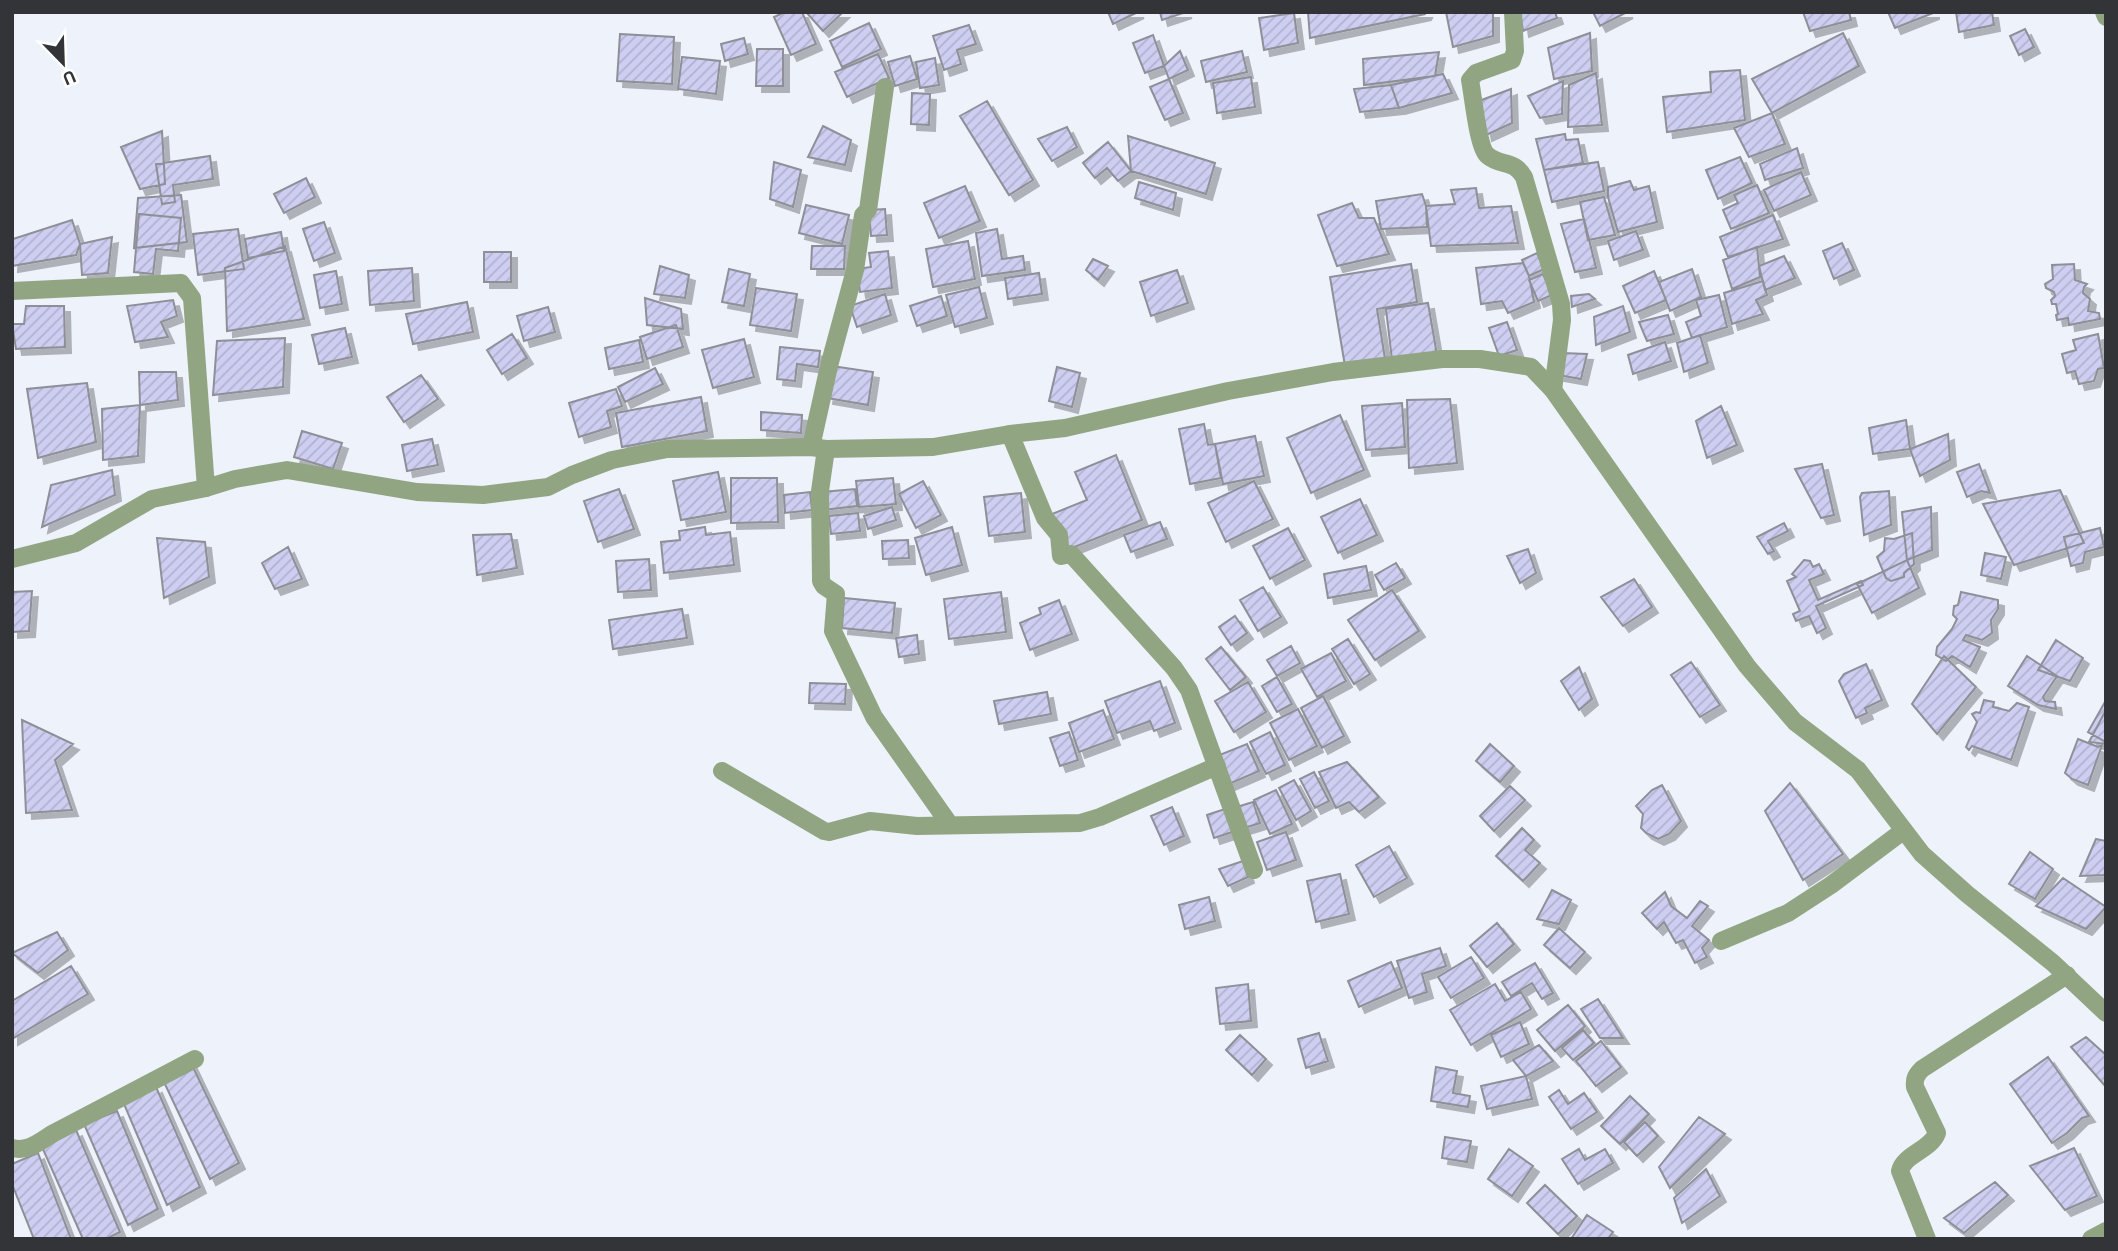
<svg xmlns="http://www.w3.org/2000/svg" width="2118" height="1251" viewBox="0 0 2118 1251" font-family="'Alegreya Sans',sans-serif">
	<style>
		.building { fill: url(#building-hatch); stroke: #8f8f98; stroke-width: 2; filter: url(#shadow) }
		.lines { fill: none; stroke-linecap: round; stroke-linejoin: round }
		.minor { stroke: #91a582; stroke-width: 18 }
		.tertiary { stroke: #91a582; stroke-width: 18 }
	</style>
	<defs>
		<pattern id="building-hatch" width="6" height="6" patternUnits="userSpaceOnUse" patternTransform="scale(1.75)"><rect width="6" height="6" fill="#cecef2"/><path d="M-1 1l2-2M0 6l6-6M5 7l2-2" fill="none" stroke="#b1b2d0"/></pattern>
		<filter id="shadow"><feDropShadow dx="6" dy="6" stdDeviation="0" flood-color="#0004"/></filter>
	</defs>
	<rect width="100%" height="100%" fill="#edf2fb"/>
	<path class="building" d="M785,12H802L816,44L791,55L774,17Z
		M806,12H843L823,31Z
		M1108,12H1138L1113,24Z
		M1160,12H1186L1162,20Z
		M1308,12H1426L1425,14L1310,38Z
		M1446,12H1493V36L1453,47Z
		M1520,12H1555L1557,18L1523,31Z
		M1593,12H1627L1600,26Z
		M1803,12H1849L1851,20L1810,31Z
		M1888,12H1933V13L1895,28Z
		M1956,12H1992L1994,25L1959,32Z
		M1294,13L1298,43L1264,50L1259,18Z
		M869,23L881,49L842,67L830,41Z
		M969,25L976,44L957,50L961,64L944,70L933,36Z
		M2025,29L2034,47L2019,55L2010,36Z
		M1590,33L1592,71L1554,79L1548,48Z
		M1843,33L1859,66L1772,113L1752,79Z
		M620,34L674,37L672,84L617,81Z
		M1153,35L1164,66L1145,73L1133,43Z
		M744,38L748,54L725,61L721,44Z
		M757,49H783V86H756Z
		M1180,51L1188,70L1169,79L1164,66Z
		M1242,51L1247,72L1206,82L1201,61Z
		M1439,52L1435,76L1364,85L1363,59Z
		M878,54L889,78L847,97L835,72Z
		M910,56L917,79L895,86L888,62Z
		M682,57L720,61L716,94L678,89Z
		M935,58L939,85L920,88L916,62Z
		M1740,70L1745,120L1667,132L1663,97L1711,92L1710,72Z
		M1596,73L1602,125L1568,127L1569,85Z
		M1443,74L1452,93L1399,108L1391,85Z
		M1251,77L1255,107L1217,113L1213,83Z
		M1169,79L1183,113L1165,120L1150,87Z
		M1563,81L1562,114L1540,118L1528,96Z
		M1391,85L1399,108L1360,112L1354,89Z
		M1511,89L1512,123L1486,135L1479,101Z
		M912,93L930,94L929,125L911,124Z
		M987,101L1033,180L1009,195L960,116Z
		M1772,113L1785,144L1749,157L1734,128Z
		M823,126L851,140L845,165L808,157Z
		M1067,127L1077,147L1052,161L1038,139Z
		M162,131L165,184L140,189L121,147Z
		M1565,134L1566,140L1578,139L1583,163L1544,170L1536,139Z
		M1128,136L1215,163L1206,194L1131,171Z
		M1108,142L1131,171L1118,181L1107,168L1095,178L1083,163Z
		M1797,148L1803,168L1765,180L1760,164Z
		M210,156L213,179L173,185L175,202L162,204L156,164Z
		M1740,157L1752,183L1718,199L1706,170Z
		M774,162L801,170L793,207L770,199Z
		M1598,162L1604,191L1552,202L1544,170Z
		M1801,172L1811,195L1774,211L1764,190Z
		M306,178L315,197L284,213L274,194Z
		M1630,181L1634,190L1649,186L1657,222L1618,232L1608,197V187Z
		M1139,182L1176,193L1173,210L1135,198Z
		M1757,185L1769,213L1731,229L1723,210L1738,203L1734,195Z
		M965,186L980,221L939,238L924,203Z
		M1476,188L1479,208L1511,206L1518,243L1431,246L1426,206L1455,204L1451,190Z
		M1422,194L1426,206L1427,227L1381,229L1376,201Z
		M181,195L187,242L134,248L138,198Z
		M1604,197L1615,235L1588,240L1580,202Z
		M1352,203L1359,218H1374L1389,254L1337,266L1318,215Z
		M806,205L849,215L842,244L799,233Z
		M885,209L887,235L871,236L869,210Z
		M139,214L181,218L178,251L156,249L153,274L134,272Z
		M1773,215L1783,239L1728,257L1720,237Z
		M1584,219L1596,268L1575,272L1561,224Z
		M72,220L80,244L76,255L12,266L13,239Z
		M324,222L335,253L314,261L303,229Z
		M238,229L244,269L198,275L193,234Z
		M997,229L1002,259L1023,256L1025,270L982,276L976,233Z
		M1636,231L1643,250L1614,260L1608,241Z
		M281,232L284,251L248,258L245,239Z
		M112,237L108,273L82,275L80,244Z
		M968,241L975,279L933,287L926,249Z
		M1842,243L1854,270L1834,279L1823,251Z
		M285,246L304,319L227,331L225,268Z
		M812,246H845L844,269H811Z
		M1757,247L1760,277L1732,289L1723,260Z
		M888,251L892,288L860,292L857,269L871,267L869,253Z
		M484,252H511V282H484Z
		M1537,253L1544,269L1529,276L1522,260Z
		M1784,256L1795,278L1765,290L1759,266Z
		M1093,259L1108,266L1098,280L1086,270Z
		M1523,263L1529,276L1534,302L1508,313L1502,301L1481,304L1476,268Z
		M1411,264L1417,302L1377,309L1385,359L1345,366L1330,277Z
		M2074,264L2075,280L2087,284L2084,287L2083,293L2090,299L2088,311L2099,313L2100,319L2069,325L2068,318L2057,320L2056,315L2058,314L2056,304H2052L2051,300L2055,296L2054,292L2046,288L2045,284L2053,279L2052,265Z
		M660,266L689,275L685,298L654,294Z
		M412,268L414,301L370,305L368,271Z
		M729,269L750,274L744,306L722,302Z
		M1692,269L1701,297L1670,311L1659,282Z
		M1177,270L1188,303L1151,316L1140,282Z
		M336,271L342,304L320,308L314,275Z
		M1654,271L1666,300L1635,313L1623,286Z
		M1039,273L1042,294L1008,299L1005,278Z
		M1543,274L1552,295L1538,301L1529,280Z
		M1763,281L1767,295L1756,300L1763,314L1732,324L1724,293Z
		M979,287L987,318L955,327L946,295Z
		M756,288L797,294L791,331L750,325Z
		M885,294L891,315L857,327L850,306Z
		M1589,294L1595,299L1572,307L1571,296Z
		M1719,295L1727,327L1692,338L1686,322L1701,316L1696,300Z
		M941,296L947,316L917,326L910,306Z
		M645,298L681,309L683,329L647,325Z
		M173,300L177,316L161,322L168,337L135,342L127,306Z
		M467,302L473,332L413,344L406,314Z
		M1428,303L1437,355L1392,360L1386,309Z
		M26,306H64L65,347L16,349L12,324H24Z
		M1623,306L1630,332L1596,345L1594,317Z
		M548,307L555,332L524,341L517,316Z
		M1668,315L1674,334L1647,341L1639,322Z
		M1507,322L1517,350L1499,356L1489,328Z
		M676,325L683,347L647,359L640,337Z
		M345,328L352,357L319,364L312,335Z
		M512,334L527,358L502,374L487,350Z
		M2098,334L2104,368L2098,369L2094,381L2079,384L2075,371L2067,373L2062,354L2076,350L2073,340Z
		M1700,335L1708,363L1684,372L1677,343Z
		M285,338L283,387L213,395L217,341Z
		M744,339L754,377L713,388L702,350Z
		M639,340L643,362L609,369L605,348Z
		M1665,342L1671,361L1633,374L1628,355Z
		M780,347L820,351L818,367L797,364L795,381L777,379Z
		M1562,353L1587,354L1581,379L1558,375Z
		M832,366L873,372L868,405L827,398Z
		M1057,367L1080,373L1072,407L1049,401Z
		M655,368L663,384L625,402L618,387Z
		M139,372H176L178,400L140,405Z
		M421,375L438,399L404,422L387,397Z
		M87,383L96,442L38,458L27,389Z
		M616,389L622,406L607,411L611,427L579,437L569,403Z
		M701,397L707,431L622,447L616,413Z
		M1450,399L1457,463L1409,468L1407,400Z
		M1402,403L1405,447L1366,450L1362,406Z
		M140,405L138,456L103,460L102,409Z
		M1721,406L1737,445L1707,458L1696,421Z
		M761,412L802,415L801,433L761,430Z
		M1340,415L1364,470L1311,493L1287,438Z
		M1906,420L1910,449L1873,454L1869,428Z
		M1204,424L1208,445L1215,444L1221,478L1190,484L1179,429Z
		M302,431L342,443L333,469L294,457Z
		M1948,434L1950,460L1920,476L1910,449Z
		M1255,436L1264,476L1223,484L1215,444Z
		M432,439L438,465L407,471L402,445Z
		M1116,455L1142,520L1067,550L1052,514L1087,500L1075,472Z
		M1822,464L1834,515L1821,518L1795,469Z
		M1979,464L1990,493L1981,491L1967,497L1957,472Z
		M112,470L115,495L42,527L51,485Z
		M718,472L726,512L681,520L673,481Z
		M731,478H777L778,522L731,523Z
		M893,478L896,504L859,507L856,481Z
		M923,481L941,515L916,528L899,494Z
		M1254,481L1273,519L1226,542L1208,503Z
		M619,489L634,529L598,542L584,501Z
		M855,489L857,506L823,510L822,492Z
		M2060,490L2084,543L2014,565L1983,504Z
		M1889,491L1891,525L1864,535L1860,497L1862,493Z
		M810,492L812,510L785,513L784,495Z
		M1021,493L1025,532L989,536L984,497Z
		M1360,499L1377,535L1338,553L1321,517Z
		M892,507L896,520L868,529L864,516Z
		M1931,507L1932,550L1907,560L1902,512Z
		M858,513L860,531L831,534L829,516Z
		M1160,522L1167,539L1131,552L1124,535Z
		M1784,523L1788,531L1768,541L1774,551L1768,554L1757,537Z
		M705,527L706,535L730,532L734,565L664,573L661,542L680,540L679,531Z
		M952,527L962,565L926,575L915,538Z
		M1288,528L1305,560L1270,579L1253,546Z
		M2100,528L2104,547L2085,552L2083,563L2071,566L2064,537Z
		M1912,533L1914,564L1904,573V577L1891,581L1886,578L1877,557L1884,551L1885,538L1894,539Z
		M511,534L517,568L477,575L473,535Z
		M157,538L205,542L209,577L164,598Z
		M908,540L909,558L883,559L882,541Z
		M288,547L302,579L275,589L262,563Z
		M1528,549L1536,573L1520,583L1507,556Z
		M1985,553L2006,557L2001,579L1981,575Z
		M649,559L651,590L618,592L616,561Z
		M1804,560L1810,561L1813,567L1819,564L1824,574L1809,580L1818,600L1861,581L1863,585L1816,606L1826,628L1817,633L1809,616L1796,621L1793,614L1800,611L1787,581L1796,577L1792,574Z
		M1907,560L1919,588L1872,613L1857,584Z
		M1396,563L1405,578L1384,590L1375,575Z
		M1366,566L1371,590L1328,598L1324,574Z
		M1634,579L1652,607L1623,626L1601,597Z
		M1263,587L1281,617L1258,631L1240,600Z
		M1392,590L1419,631L1375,660L1348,620Z
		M32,591L29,631L12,632V592Z
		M1001,592L1006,632L949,639L944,599Z
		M1961,592L1998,600V609L1991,620L1992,633L1982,640L1966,635L1963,640L1980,647L1970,667L1952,656L1946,661L1936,655L1937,647L1952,629L1957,619L1953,615L1954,606L1958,605Z
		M844,598L895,603L892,633L842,628Z
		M1059,600L1072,634L1030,650L1020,623L1041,614L1039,608Z
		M682,609L687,638L613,649L609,620Z
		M1235,616L1247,633L1231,645L1219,627Z
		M917,635L919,654L899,657L896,638Z
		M1348,639L1370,674L1354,684L1332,649Z
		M2056,640L2083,658L2070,681L2038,670Z
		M1291,646L1300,663L1277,676L1267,660Z
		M1221,647L1246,677L1230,690L1206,659Z
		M1331,653L1346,681L1317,697L1301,669Z
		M1944,656L1976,687L1937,734L1912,704Z
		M2027,656L2057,676L2043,697L2045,701L2055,702L2056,709L2038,705L2008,686Z
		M1691,662L1720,705L1700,717L1671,675Z
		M1866,664L1882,700L1865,708L1867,713L1856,718L1839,681L1844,674Z
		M1579,667L1592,699L1579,710L1561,681Z
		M1277,677L1292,704L1277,712L1262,686Z
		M1160,681L1175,723L1154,731L1150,721L1117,733L1105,701Z
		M1248,682L1266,712L1234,732L1215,701Z
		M810,683L846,684L845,704L809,703Z
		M1047,692L1051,714L999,724L994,701Z
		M1323,696L1344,736L1322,748L1301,708Z
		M1984,700L1994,702L1993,707L2009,711L2017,703L2029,707L2011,760L1972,746L1969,750L1966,747L1977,722L1972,714L1976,712L1980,713Z
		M2106,700V742L2088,732Z
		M1298,709L1317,746L1289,760L1270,723Z
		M1103,710L1114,739L1079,752L1069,723Z
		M2106,710V744L2089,742Z
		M22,720L73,744L55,760L72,810L26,813Z
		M1069,732L1078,760L1060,766L1050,738Z
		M1270,732L1285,765L1266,774L1250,742Z
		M2078,739L2098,747L2102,745L2088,785L2072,779L2065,773Z
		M1247,744L1259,771L1229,784L1217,756Z
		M1490,744L1514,766L1500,782L1476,761Z
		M1347,762L1379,797L1359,812L1349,802L1336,808L1319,772Z
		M1314,772L1329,801L1315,808L1300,779Z
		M1294,780L1311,811L1296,820L1279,788Z
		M1790,783L1843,854L1803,880L1765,811Z
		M1662,785L1681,821L1669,834L1658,839L1646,833L1641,828L1643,814L1636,806L1652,790Z
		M1510,786L1525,800L1494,831L1480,816Z
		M1276,790L1292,824L1270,834L1254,800Z
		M1253,802L1260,823L1244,828L1237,807Z
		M1172,807L1184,836L1164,845L1151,816Z
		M1228,808L1235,831L1214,838L1207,815Z
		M1522,828L1534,840L1525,850L1540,863L1523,881L1496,856Z
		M1286,832L1296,860L1267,870L1257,842Z
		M2096,839L2106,841V872L2104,875L2080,876Z
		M1389,846L1407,878L1374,897L1356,865Z
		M2030,852L2053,869L2035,899L2009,884Z
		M1243,861L1248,877L1228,886L1219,869Z
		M1340,874L1349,914L1316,922L1307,881Z
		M2063,878L2106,907L2086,929L2036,906Z
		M1552,890L1571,900L1559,924L1537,919Z
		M1665,892L1671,906L1687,918L1700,901L1708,906L1692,926L1709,940L1702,948L1707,957L1695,963L1683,940L1676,943L1664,922L1657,929L1642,913Z
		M1209,897L1215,921L1185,929L1179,905Z
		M1497,923L1514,944L1487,967L1470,946Z
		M1559,928L1585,952L1570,968L1544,945Z
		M57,932L68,950L38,973L12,953Z
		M1440,948L1446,966L1422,974L1427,992L1409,998L1397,961Z
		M1471,957L1484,978L1451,998L1438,977Z
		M1391,962L1402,988L1359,1007L1348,981Z
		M1535,963L1553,993L1542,999L1532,983L1511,996L1502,982Z
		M71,966L88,994L12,1039V1001Z
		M1248,984L1251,1021L1220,1024L1216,988Z
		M1495,984L1505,1001L1521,992L1531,1009L1471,1045L1450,1010Z
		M1598,999L1623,1038H1600L1581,1009Z
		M1568,1005L1585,1026L1555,1051L1537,1030Z
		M1520,1022L1529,1044L1501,1057L1491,1035Z
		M1583,1030L1594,1043L1573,1060L1562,1048Z
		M1319,1033L1328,1061L1306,1068L1298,1039Z
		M1240,1035L1266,1059L1252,1075L1226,1050Z
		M2086,1037L2106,1055V1087L2071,1047Z
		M1601,1041L1621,1067L1596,1086L1576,1061Z
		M1539,1045L1553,1061L1526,1076L1513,1060Z
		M2048,1057L2089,1116L2082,1118L2067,1133L2052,1143L2010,1084Z
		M191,1063L239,1163L210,1179L162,1078Z
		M1436,1067L1457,1071L1453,1093L1470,1096L1468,1107L1431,1101Z
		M1526,1076L1532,1099L1487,1109L1481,1086Z
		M156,1087L200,1187L167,1205L124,1104Z
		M1559,1090L1568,1104L1584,1093L1597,1112L1571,1129L1549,1097Z
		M1630,1096L1649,1114L1620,1144L1601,1126Z
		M117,1111L158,1209L128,1225L84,1124Z
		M1699,1117L1725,1134L1670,1188L1659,1167Z
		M1645,1122L1658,1136L1637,1156L1624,1142Z
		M76,1130L120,1232L106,1239H83L42,1147Z
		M1445,1137L1471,1141L1467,1162L1442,1158Z
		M2074,1148L2097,1196L2065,1210L2030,1166Z
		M1509,1149L1533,1166L1512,1196L1488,1179Z
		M1579,1149L1585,1160L1605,1149L1613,1163L1578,1184L1562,1159Z
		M38,1153L71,1239H34L12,1184V1164Z
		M1706,1169L1720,1196L1682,1223L1674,1198Z
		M1995,1182L2008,1195L1964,1233L1944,1218Z
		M1545,1185L1577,1216L1558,1234L1527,1203Z
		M1587,1215L1613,1232L1608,1239H1571Z"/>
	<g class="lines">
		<path class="minor" d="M1513,12L1515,51L1512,60L1476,73L1470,80C1473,95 1478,147 1487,155C1500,167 1514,159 1524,177L1561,304L1562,320L1553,390
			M2104,12L2106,17
			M12,291L181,283L192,298L206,488
			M1010,434L1045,518L1059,535L1061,556L1071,554L1174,668L1189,690L1254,870
			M811,447L829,366L855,270L863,215L868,210L885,87
			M826,449L820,491L821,581L824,586L836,594L833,631L874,717L950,825
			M722,771L824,831L829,832L870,821L917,826L1080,823L1100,817L1217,766
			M1721,941L1788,913L1831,885L1903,831
			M12,1148C28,1152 39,1142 52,1134L195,1059
			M1927,1239L1900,1171C1904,1154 1931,1150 1937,1133L1915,1087C1914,1079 1916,1075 1922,1069L2067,975
			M2091,1239L2106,1231"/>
		<path class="tertiary" d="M12,559L76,543L152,499L206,488L235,479L287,470L417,492L483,495L548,487L572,475L612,460L667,449L811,447L826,449L933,447L1010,434L1065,428L1228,391L1333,372L1442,359H1480L1531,367L1553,390L1747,666L1795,722L1858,770L1922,854L1967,894L2053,963L2106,1013"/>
	</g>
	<rect width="2118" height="1251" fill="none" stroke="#323438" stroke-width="28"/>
	<g transform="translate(63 63) rotate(157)" stroke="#ffffff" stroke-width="5" paint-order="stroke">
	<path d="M0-5L12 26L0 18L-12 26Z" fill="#323438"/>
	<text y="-10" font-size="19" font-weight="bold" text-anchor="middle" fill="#323438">U</text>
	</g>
</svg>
